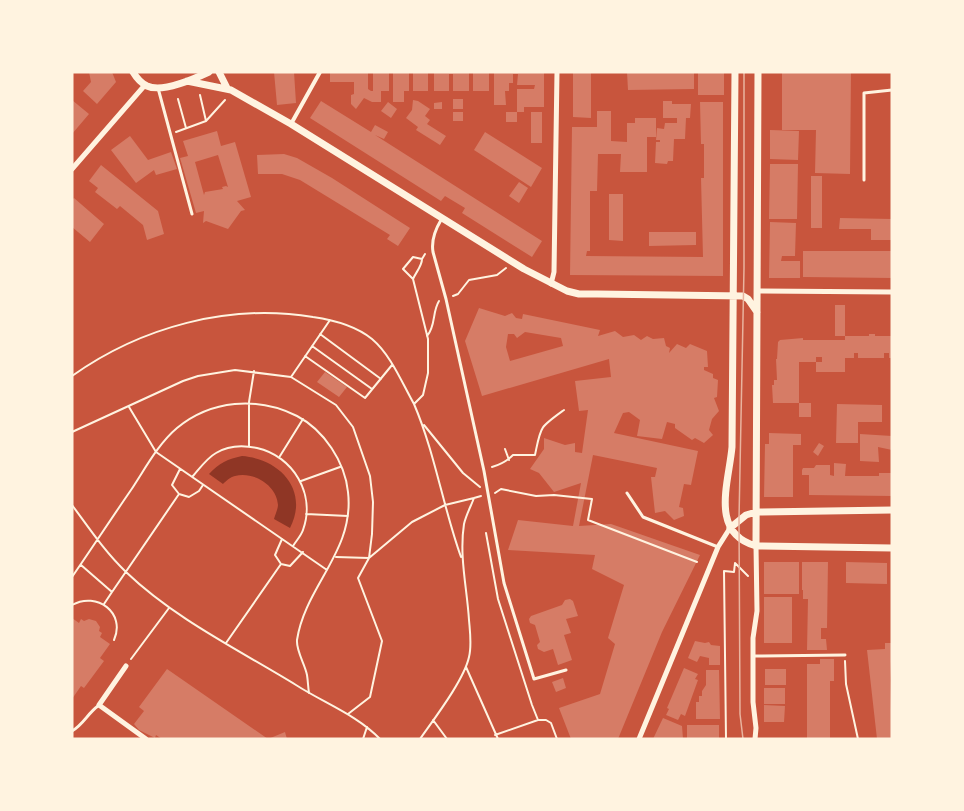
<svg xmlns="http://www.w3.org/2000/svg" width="964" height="811" viewBox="0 0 964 811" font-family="'Crimson Pro',serif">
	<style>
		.water { fill: #8f3625 }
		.building { fill: #d67c66; fill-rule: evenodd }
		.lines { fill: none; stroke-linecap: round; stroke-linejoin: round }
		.path { stroke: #fff3e0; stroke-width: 2 }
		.service { stroke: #fff3e0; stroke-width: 3 }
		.pedestrian { stroke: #fff3e0; stroke-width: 4 }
		.minor { stroke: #fff3e0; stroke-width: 5 }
		.tertiary { stroke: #fff3e0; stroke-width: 7 }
		.tram { stroke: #e9b49f; stroke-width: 1.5 }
	</style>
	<rect width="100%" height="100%" fill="#c8553d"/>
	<path class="water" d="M242,456C281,459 309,491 290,528L274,519C275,515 278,509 278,505C277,485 253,471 235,476C230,477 226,481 223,484L209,474C219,463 228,459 242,456Z"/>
	<path class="building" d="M89,72H112L116,82L97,104L83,91L91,82Z
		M274,72H294L296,103L277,105Z
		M330,72H368V89L371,91H373V72H389V91H381V102H372L364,98L356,109L351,104V95L354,94V82H330Z
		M393,72H409V91H404V102H393Z
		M413,72H428V91H413Z
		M434,72H469V91H453V74H449V91H434Z
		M473,72H489V91H473Z
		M494,72H544V107H524V112H517V122H506V112H517V89H534L535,85H517L518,74H513V83H509V91H505L506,105H494Z
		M573,72H591V118L573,117Z
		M627,72H694V89L628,90Z
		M698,72H724V95H698Z
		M782,72H851L850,174L815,173L816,130H782Z
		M453,99H463V109H453Z
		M72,100L89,114L72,134Z
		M413,100L418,101L430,109L425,116L430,120L427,124L446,136L440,145L416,130L418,127L406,118L412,110Z
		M321,101L371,132L375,125L388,132L384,139L375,135L542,241L532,257L462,213L465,208L445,196L441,201L310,118Z
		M663,101H672V104H691L690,118H686L685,139H674L673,161H668L667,164L655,163L656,142H660V140H656L657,128L664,129L665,123H677V118H663Z
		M388,102L397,109L391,118L381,111Z
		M442,102V109H434V103Z
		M700,102H723V276L570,275L572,127H597V111H611V141L627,142V123H635V118H656V137H647V172H620L621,154H598L597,191H590V251H587L586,256L703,257L701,178H704V144H701Z
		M453,112H463V121H453Z
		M531,112H542V143H531Z
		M770,130L799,131L798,160L770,159Z
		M217,131L221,146L235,142L251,197L237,201L245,210L241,211L228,229L206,221L203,223L204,211L196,213L180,158L188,156L183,141ZM218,155L228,187L226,186L222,187L223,189L205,192L204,195L195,162Z
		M485,132L542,168L531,187L474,150Z
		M130,136L148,160L171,152L177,169L156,175L154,170L136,183L111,150Z
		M284,154L297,158L332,178L410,228L398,246L387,239L390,235L300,180L282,174H258L257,155Z
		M770,164H798L797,219H769Z
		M101,165L158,211L164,234L147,240L143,225L120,206L117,209L95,192L98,188L89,181Z
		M811,176H822V228H811Z
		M519,182L528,188L519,203L509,196Z
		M609,194H623V241L609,240Z
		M74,198L104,224L90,242L72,227V200Z
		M840,218L892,219V240H871V229H839Z
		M770,222L796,223L795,256H782L781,261H800V278H769Z
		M649,232H696V245L649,246Z
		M803,251H892V278L803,277Z
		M835,305H845V336H835Z
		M479,308L505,316L512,313L516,318L522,319L523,314L600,330L598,336L615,331L623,337L634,335L641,340L647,336L653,339L664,338L666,346L670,348L669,353L677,344L686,348L690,344L707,351L708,367H704V370L713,374V378L718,380L717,397L714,398L719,411L712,419L709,430L713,435L704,443L695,438L692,440L675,428V424L667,422L662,439L637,436L640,420L629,412L623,413L614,433L698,451L691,485L684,484L679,507L683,508L684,516L674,520L665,511L655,513L651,477H655L657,468L593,455L579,526L611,524L700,555L662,632L618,739H571L559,708L600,694L615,644L608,638L624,585L592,569L595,555L508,550L518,520L573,526L581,483L554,492L539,473L530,469L544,449V438L565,445L575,443V452L582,453L588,410L579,411L575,381L611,377L609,359L482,396L465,341ZM525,332L561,338L563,346L510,361L506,347L508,334H514L517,338Z
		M869,334H875V336H892V358H889V353H884V358H858V353H854V358H845V372H816V362H822V357H816V362H799V403H773L772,385H774V380H777L776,359H777L778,342L780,340L803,338V340H845V336H869Z
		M325,372L347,387L339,397L317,382Z
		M799,403H811V417H799Z
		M837,404L882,405V422H858V443H836Z
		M769,433L801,434V445H793V497H764L765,444H769Z
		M860,434L892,436V450L878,447L879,462L860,461Z
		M819,443L824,446L818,456L813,452Z
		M834,463L846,464L845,476H879V473H892V496L809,495V475H802V470L803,468H814L816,465H830V475L834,476Z
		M764,562H799V594H764Z
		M802,562H828L827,628H821V639H826L827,650H807L808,599H803V590H802Z
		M846,562L887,563V584L846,583Z
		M764,597H792V643H764Z
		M570,599L573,601L578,616L566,619L571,633L564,635L572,660L558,665L553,649L544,652L538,649L537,645L540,642L535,625L530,623L529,619L531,616L562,605L565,600Z
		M72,618L79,623L81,619L84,621L89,619L96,621L100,627L99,631L102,633L100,637L110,644L100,658L104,661L84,688L81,686L72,699Z
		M695,641L705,643L709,642L711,645L720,646V665H709V658L700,656L697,662L688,658Z
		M885,643H892L890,680L892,739H877L867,650L885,649Z
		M820,659H834V681H830V739H807V664H820Z
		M684,668L698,674L695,679L698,680L685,716L681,714L678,720L666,715L669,709L667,708Z
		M167,669L268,739L285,732L287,739H162L156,735L155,738L139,730L134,724L144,711L139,707Z
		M765,669H786V685H765Z
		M706,670H719L720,719H696V702H699V696H702V691L706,685Z
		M563,678L566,688L556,692L552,682Z
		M764,688H785V704H764Z
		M764,705L785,706L784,722H764Z
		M663,718L682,726L683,739H653Z
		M687,725H719V739H687Z"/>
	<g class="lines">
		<path class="path" d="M200,95L206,121
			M178,99L186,128
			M176,132L206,121L225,100
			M425,254L422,259L413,257L403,269L413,279L428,339V373L423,395L414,404C435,453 443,507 461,557
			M413,279C416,272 422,266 422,259
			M453,296L458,294L469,280L497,275L506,268
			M320,334L381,379
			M427,336C436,326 432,312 439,301
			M312,346L372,389
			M305,356L365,398L392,365
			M72,376C141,327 229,303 313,317C334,320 356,326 372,339C391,355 402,383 414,404
			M291,377L330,320
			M129,407L156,452L327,570
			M424,425L463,473L480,487
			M72,432L183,381L198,376L235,370L291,377L336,405L353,427L370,476L373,502L372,534L369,558L358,578L382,641L370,697L348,714
			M249,446V402L254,371
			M505,449L509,460
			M280,456L303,419
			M492,467C499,465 508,460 513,455H535C541,426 539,428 564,410
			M180,469L172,485L179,494L189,497L199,491L203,485
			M193,476C200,468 207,458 216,453C229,445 243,445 257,448C293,456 316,494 303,530C301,536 296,541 293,546
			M301,481L340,467
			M495,493L501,489L536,496L554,495L592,499L588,520L697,562
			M72,505C89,528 105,552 126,572C175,619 239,650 296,685C324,703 357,715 380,739
			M306,514L348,516
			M486,533L498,599L532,705L538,720H546L551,723L557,739
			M282,539L275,555L281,564L290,566L303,552
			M336,557L369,558L412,522L445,505L474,498
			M81,565L112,592L179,494
			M72,577C92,548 111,519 131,490C145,469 158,444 177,428C211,400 257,396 297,416C324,430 345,462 348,492C355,551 305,586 297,640C296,651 305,664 307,675C308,681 308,687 309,693
			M104,604L112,592
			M72,605C97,591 126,613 114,640
			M226,643L281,564
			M131,659L169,608
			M845,661L846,684L858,739
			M466,667L498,739
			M433,720L447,739
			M495,735L538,720
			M363,739L367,727
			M420,739C434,719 464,680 469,657C472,645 470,632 469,620C467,588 459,556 464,524C466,515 471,506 474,498L481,496
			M726,739L724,571L734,572L735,563L748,576"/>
		<path class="service" d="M158,88L192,214
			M864,180V93L892,90
			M441,220C435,230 431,240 433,252L446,299L484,471L504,583L534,679L566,670
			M627,493L643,517L718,547
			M753,656L845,655
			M72,731C83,725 88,713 98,706"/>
		<path class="pedestrian" d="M291,124L320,72"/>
		<path class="minor" d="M72,169L145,85
			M551,284L554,272L557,72
			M758,291L892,292
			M126,666L99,705L146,739
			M639,739L718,547L730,528
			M755,739L756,728L753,702V638L757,611L756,546"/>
		<path class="tertiary" d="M133,72C136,77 141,83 147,86C162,93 194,79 209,72
			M219,72L227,88
			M735,72L732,447C729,482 709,533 756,546L892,548
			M187,81L231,90L291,124L524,269L567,291L579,294H597L743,296L748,299L757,312
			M730,528L746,515L756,512L892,510
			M756,546L758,72"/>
		<path class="tram" d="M743,739L740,714L739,519L744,268V72"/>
	</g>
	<rect width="964" height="811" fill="none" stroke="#fff3e0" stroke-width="147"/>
</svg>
